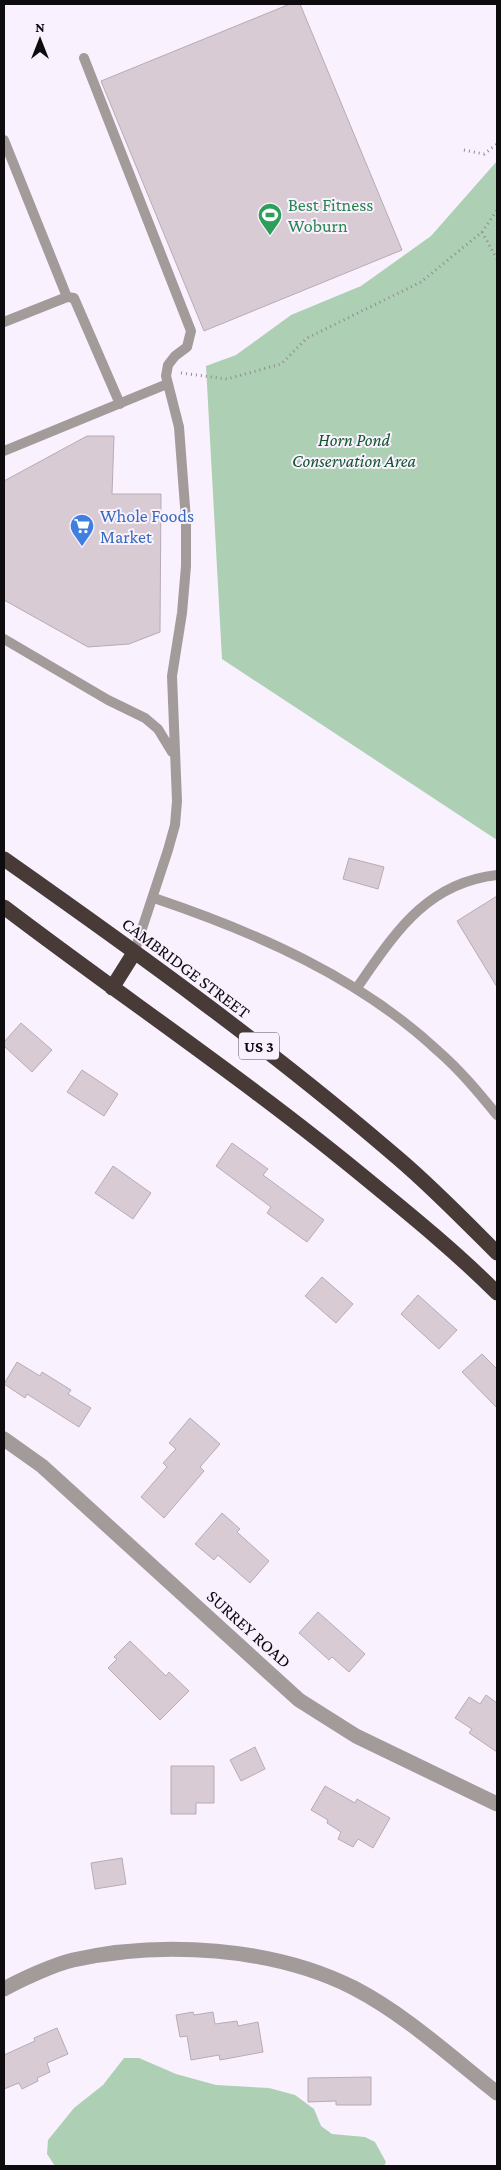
<svg xmlns="http://www.w3.org/2000/svg" width="501" height="2170" viewBox="0 0 501 2170" font-family="'Crimson Pro',serif">
	<style>
		.green { fill: #adcfb4 }
		.building { fill: #d9cbd4; stroke: #b8abb4 }
		.lines { fill: none; stroke-linecap: round; stroke-linejoin: round }
		.path { stroke: #918b94; stroke-width: 3; stroke-dasharray: 1 4; stroke-linecap: butt }
		.lane { stroke: #a39b9a; stroke-width: 10 }
		.street { stroke: #a39b9a; stroke-width: 15 }
		.highway { stroke: #473a37; stroke-width: 15 }
		.labels { text-anchor: middle; stroke-width: 4; stroke-linejoin: round; paint-order: stroke }
		.shield { fill: #faf1ff; stroke: #565158; stroke-width: 1 }
		.shield-label { font-size: 16px; font-weight: bold; fill: #0f0c10 }
		.leisure-label { font-size: 18px; fill: #27864d; stroke: #faf1ff; text-anchor: start }
		.park-label { font-size: 18px; font-style: italic; fill: #11562c; stroke: #faf1ff }
		.shop-label { font-size: 18px; fill: #366cbe; stroke: #faf1ff; text-anchor: start }
		.street-label { font-size: 18px; fill: #0f0c10; stroke: #faf1ff }
	</style>
	<rect width="100%" height="100%" fill="#faf1ff"/>
	<path class="green" d="M497,161V840L222,659L206,366L236,355L291,315L361,286L431,236Z
		M124,2058H139L176,2074L216,2085L269,2088L295,2095L314,2109L321,2126L332,2134L365,2137L375,2142L386,2162L384,2166H55L47,2154L48,2140L74,2108L103,2085Z"/>
	<path class="building" d="M290,4H300L402,250L204,331L101,81Z
		M87,436H114L112,494H161L160,632L129,644L88,647L4,600V481Z
		M349,858L384,867L378,889L343,879Z
		M497,896V987L457,921Z
		M21,1023L52,1050L32,1072L4,1046V1042Z
		M82,1070L118,1094L104,1116L67,1092Z
		M232,1143L268,1169L263,1175L324,1220L307,1242L267,1213L271,1207L216,1166Z
		M113,1166L151,1193L133,1219L95,1193Z
		M322,1277L353,1304L336,1323L305,1296Z
		M418,1295L457,1330L439,1349L401,1314Z
		M482,1354L497,1369V1408L462,1372Z
		M17,1362L40,1376L42,1372L71,1390L68,1394L91,1408L79,1427L27,1394L25,1398L4,1384Z
		M190,1418L220,1444L200,1467L204,1471L164,1518L141,1497L167,1467L163,1463L176,1449L169,1443Z
		M222,1513L240,1529L237,1532L269,1561L250,1583L218,1555L214,1560L195,1544Z
		M318,1612L365,1654L349,1672L332,1657L329,1660L299,1633Z
		M130,1641L166,1676L169,1672L189,1691L160,1720L108,1668L117,1659L114,1657Z
		M486,1695L497,1703V1752L469,1733L472,1729L455,1718L469,1697L480,1704Z
		M255,1747L265,1769L241,1781L230,1760Z
		M171,1766H214V1803H196V1814H171Z
		M325,1786L355,1803L357,1799L390,1818L373,1848L358,1839L353,1847L338,1839L341,1832L327,1823L328,1820L311,1810Z
		M122,1858L126,1884L95,1889L91,1863Z
		M193,2012L194,2015L213,2012L215,2024L237,2021L238,2026L258,2022L263,2052L220,2060L219,2055L191,2060L187,2036L180,2037L176,2015Z
		M57,2028L68,2054L47,2063L50,2072L37,2078L38,2081L22,2089L19,2083L4,2089V2055L35,2041L34,2038Z
		M371,2077V2105H336V2101L308,2102V2078Z"/>
	<g class="lines">
		<path class="path" d="M464,150L484,154L497,144
			M482,232L497,259
			M181,373L227,379L281,364L307,338L421,282L482,232L497,210"/>
		<path class="lane" d="M84,58L191,331L187,347L175,356L168,365L166,376L179,427L186,520V566L182,613L172,676L177,801L175,825L168,850L134,953
			M4,140L67,297
			M4,322L67,297L74,298L120,404
			M4,451L167,384
			M4,639L108,700L145,718L158,729L172,752
			M154,898C255,932 359,977 438,1051C460,1070 479,1093 497,1115
			M356,989C394,935 425,883 497,875"/>
		<path class="street" d="M4,1439L42,1466L299,1700L356,1736L497,1804
			M4,1989C20,1980 55,1964 73,1960C161,1940 273,1947 354,1988C406,2015 451,2057 497,2093"/>
		<path class="highway" d="M4,859C139,954 274,1051 399,1159C433,1188 465,1221 497,1253
			M4,907C125,999 252,1084 369,1181C413,1217 457,1253 497,1293
			M112,988L134,953"/>
	</g>
	<defs>
		<symbol id="stadium-pin" viewBox="-11 -11 22 30"><path d="M0 17L-7.5 6A9.5 9.5 0 1 1 7.5 6Z" fill="#2e9e5b" stroke="#faf1ff"/><path d="M0-5a6.5 5 0 1 0 0 10a6.5 5 0 1 0 0-10ZM-3.5-1.8h7v3.6h-7Z" fill="#fff"/></symbol>
		<symbol id="supermarket-pin" viewBox="-11 -11 22 30"><path d="M0 17L-7.5 6A9.5 9.5 0 1 1 7.5 6Z" fill="#3f7fe0" stroke="#faf1ff"/><path d="M-6-5.5h2.5l.6 2H6L4.5 2H-2.5L-4.4-4H-6ZM-1.5 3.2a1.3 1.3 0 1 0 .1 0ZM3 3.2a1.3 1.3 0 1 0 .1 0Z" fill="#fff"/></symbol>
	</defs>
	<g fill-rule="evenodd">
		<use href="#stadium-pin" x="256" y="201" width="28" height="38"/>
		<use href="#supermarket-pin" x="68" y="512" width="28" height="38"/>
	</g>
	<g class="labels">
		<rect class="shield" x="239" y="1032.5" width="40" height="27" rx="4"/>
		<g class="shield-label">
			<text x="259" y="1052">US 3</text>
		</g>
		<g class="leisure-label">
			<text x="288" y="211">Best Fitness<tspan x="288" dy="21">Woburn</tspan></text>
		</g>
		<g class="park-label">
			<text x="354" y="446">Horn Pond<tspan x="354" dy="21">Conservation Area</tspan></text>
		</g>
		<g class="shop-label">
			<text x="100" y="522">Whole Foods<tspan x="100" dy="21">Market</tspan></text>
		</g>
		<g class="street-label">
			<text transform="translate(186 968) rotate(37)" y="6">CAMBRIDGE STREET</text>
			<text transform="translate(249 1629) rotate(42)" y="6">SURREY ROAD</text>
		</g>
	</g>
	<rect width="501" height="2170" fill="none" stroke="#0f0c10" stroke-width="10"/>
	<g transform="translate(40 40)" stroke="#faf1ff" stroke-width="4" paint-order="stroke">
	<path d="M0-4L9 19L0 12L-9 19Z" fill="#0f0c10"/>
	<text y="-8" font-size="14" font-weight="bold" text-anchor="middle" fill="#0f0c10">N</text>
	</g>
</svg>
